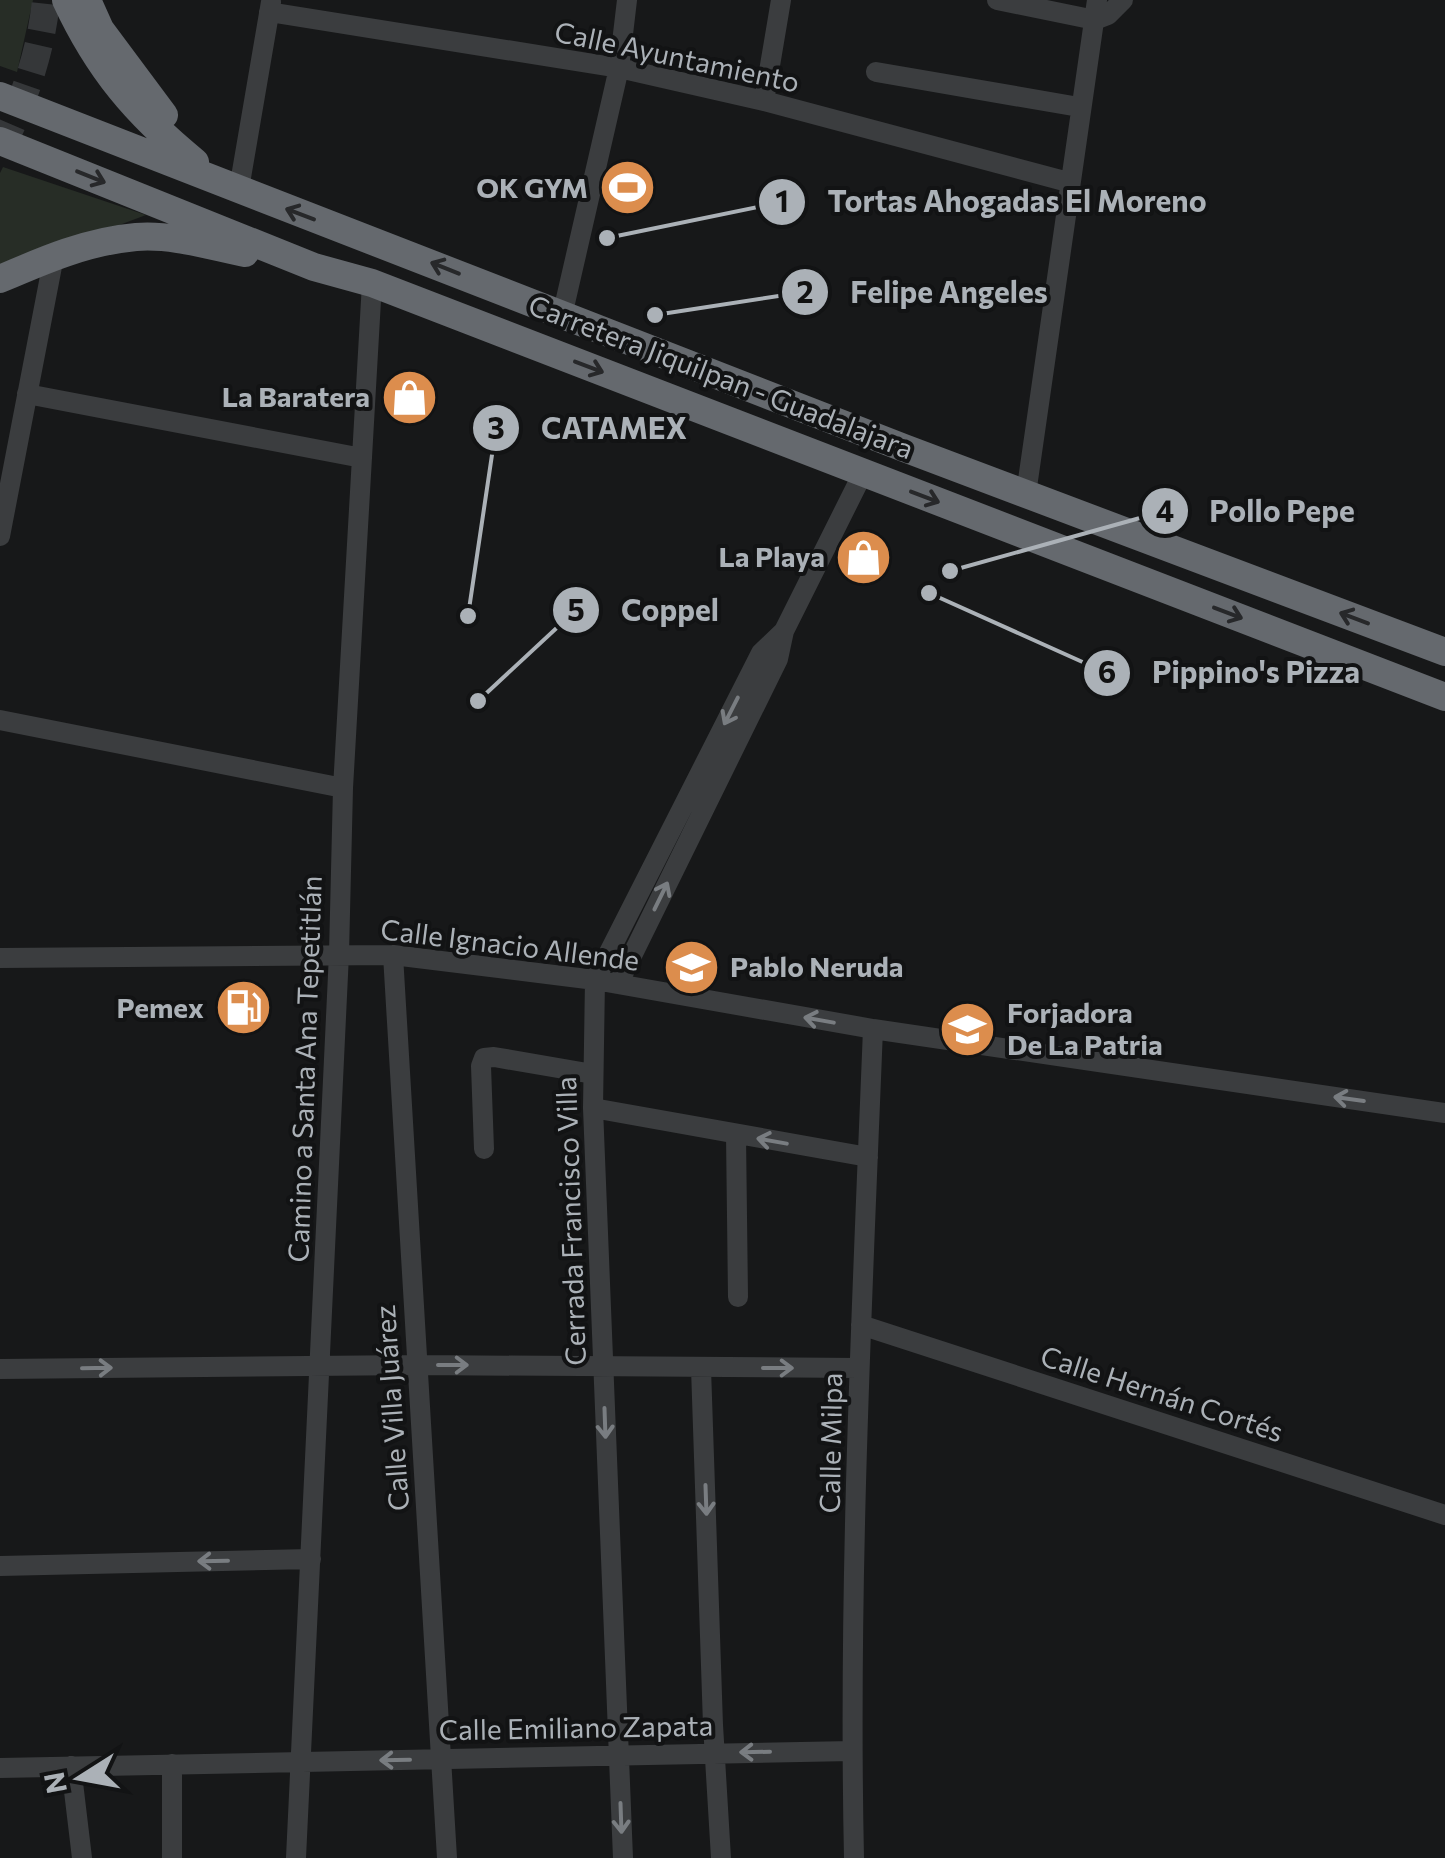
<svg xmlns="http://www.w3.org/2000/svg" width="1445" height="1858" viewBox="0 0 1445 1858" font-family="Commissioner,sans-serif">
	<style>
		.green { fill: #272d26 }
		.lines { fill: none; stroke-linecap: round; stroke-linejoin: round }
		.highway-tunnel { stroke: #353739; stroke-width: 28; stroke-dasharray: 28 14; stroke-linecap: butt }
		.minor { stroke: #3b3d3f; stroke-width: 20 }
		.highway { stroke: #65696e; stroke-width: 28 }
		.oneway { stroke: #27282a }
		.oneway2 { stroke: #797d81 }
		.labels { text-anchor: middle; stroke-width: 8; stroke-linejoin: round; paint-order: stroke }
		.street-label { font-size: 28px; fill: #abb1b7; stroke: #121314 }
		.poi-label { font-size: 28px; font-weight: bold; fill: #abb1b7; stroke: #121314; text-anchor: end }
		.leader { fill: none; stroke: #abb1b7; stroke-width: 4 }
		.callout-dot { fill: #abb1b7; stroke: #121314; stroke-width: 4 }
		.mark-label { font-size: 30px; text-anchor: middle; font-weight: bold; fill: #111 }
		.callout-label { font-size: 30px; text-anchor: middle; font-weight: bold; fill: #abb1b7; stroke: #121314; stroke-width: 8; stroke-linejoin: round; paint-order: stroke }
	</style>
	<rect width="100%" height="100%" fill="#171819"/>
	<path class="green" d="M0,0H33L17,72L0,66Z
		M3,167L146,215L0,270V173Z"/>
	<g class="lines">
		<path class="highway-tunnel" d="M0,150C23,102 41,53 46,0"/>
		<path class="minor" d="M997,0L1095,20L1108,15L1123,0
			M269,12L619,68L764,101L1068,182
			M876,72L1079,107
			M764,101L781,0
			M239,189L271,2
			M562,316L619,68L627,0
			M27,394L362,458
			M1026,494L1097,0
			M0,536L54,256
			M0,720L343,788
			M393,955L447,1858
			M0,958L393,955L595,980L873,1029L1445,1113
			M618,984L778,659L784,631L863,473
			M593,1108L868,1157
			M736,1135L738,1297
			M484,1149L481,1066L484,1058L494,1057L593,1074
			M861,1325L1445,1515
			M701,1368L713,1725L721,1858
			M0,1369L417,1365L859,1368
			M0,1566L311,1559
			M71,1766L82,1858
			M0,1768L852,1751
			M172,1858V1764
			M296,1858L339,954L343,788L372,283
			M623,1858L593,1108L595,980L761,653L784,631
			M854,1858C848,1582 862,1305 873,1029"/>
		<path class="highway" d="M66,0C98,69 136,114 195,162
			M87,0L100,29L164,115
			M0,96L904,448L1445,652
			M0,141L314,267L372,283L1445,697
			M0,279C44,260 88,241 136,237C172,234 210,246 245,253"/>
	</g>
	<defs><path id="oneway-shaft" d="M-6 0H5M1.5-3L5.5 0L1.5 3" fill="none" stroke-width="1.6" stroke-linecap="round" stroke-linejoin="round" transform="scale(2.5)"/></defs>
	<g class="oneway">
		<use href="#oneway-shaft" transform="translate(91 177) rotate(22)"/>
		<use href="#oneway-shaft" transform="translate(300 214) rotate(-159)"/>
		<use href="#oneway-shaft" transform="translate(445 268) rotate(-158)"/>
		<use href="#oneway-shaft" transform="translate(589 367) rotate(21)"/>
		<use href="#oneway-shaft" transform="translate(925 497) rotate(21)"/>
		<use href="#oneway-shaft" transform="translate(1228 613) rotate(21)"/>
		<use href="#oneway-shaft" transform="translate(1354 618) rotate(-159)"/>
	</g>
	<g class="oneway2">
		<use href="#oneway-shaft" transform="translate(731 711) rotate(117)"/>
		<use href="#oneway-shaft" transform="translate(661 896) rotate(-64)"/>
		<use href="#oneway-shaft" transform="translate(819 1020) rotate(-170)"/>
		<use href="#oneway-shaft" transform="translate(1349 1099) rotate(-172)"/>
		<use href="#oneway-shaft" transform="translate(772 1141) rotate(-170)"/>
		<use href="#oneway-shaft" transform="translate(453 1365)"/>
		<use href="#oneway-shaft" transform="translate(97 1368) rotate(-1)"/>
		<use href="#oneway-shaft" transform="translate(778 1368)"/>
		<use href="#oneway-shaft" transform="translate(605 1423) rotate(88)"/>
		<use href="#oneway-shaft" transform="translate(706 1500) rotate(88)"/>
		<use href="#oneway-shaft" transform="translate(213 1561) rotate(179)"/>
		<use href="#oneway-shaft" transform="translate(755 1752) rotate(179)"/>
		<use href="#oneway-shaft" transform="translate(395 1760) rotate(179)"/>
		<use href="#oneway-shaft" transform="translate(621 1818) rotate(88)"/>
	</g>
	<defs>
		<symbol id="stadium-disc" viewBox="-11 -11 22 22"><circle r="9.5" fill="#dc8d4d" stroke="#121314"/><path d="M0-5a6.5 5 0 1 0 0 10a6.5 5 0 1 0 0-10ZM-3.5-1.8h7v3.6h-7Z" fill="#fff"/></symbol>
		<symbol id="shop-disc" viewBox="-11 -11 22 22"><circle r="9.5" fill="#dc8d4d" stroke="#121314"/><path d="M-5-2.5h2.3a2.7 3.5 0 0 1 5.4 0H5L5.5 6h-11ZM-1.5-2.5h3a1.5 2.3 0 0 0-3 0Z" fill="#fff"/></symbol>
		<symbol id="school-disc" viewBox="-11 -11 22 22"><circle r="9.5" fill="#dc8d4d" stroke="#121314"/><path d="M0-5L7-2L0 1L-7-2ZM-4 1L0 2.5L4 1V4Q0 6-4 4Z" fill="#fff"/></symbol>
		<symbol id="fuel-disc" viewBox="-11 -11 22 22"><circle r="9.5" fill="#dc8d4d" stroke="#121314"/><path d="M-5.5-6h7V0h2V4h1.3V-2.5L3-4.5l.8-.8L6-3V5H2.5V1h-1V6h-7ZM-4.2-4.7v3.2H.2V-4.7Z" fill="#fff"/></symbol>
	</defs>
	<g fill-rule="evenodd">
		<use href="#stadium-disc" x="596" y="156" width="63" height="63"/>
		<use href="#shop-disc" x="378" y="366" width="63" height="63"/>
		<use href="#shop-disc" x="832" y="526" width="63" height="63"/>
		<use href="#school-disc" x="660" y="936" width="63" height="63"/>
		<use href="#fuel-disc" x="212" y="976" width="63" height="63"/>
		<use href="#school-disc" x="936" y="998" width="63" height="63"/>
	</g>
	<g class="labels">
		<g class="street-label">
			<text transform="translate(677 57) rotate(12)" y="10">Calle Ayuntamiento</text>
			<text transform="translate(721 377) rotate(21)" y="10">Carretera Jiquilpan - Guadalajara</text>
			<text transform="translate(510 945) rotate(7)" y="10">Calle Ignacio Allende</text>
			<text transform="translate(305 1069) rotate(-88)" y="10">Camino a Santa Ana Tepetitlán</text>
			<text transform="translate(571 1221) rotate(-92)" y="10">Cerrada Francisco Villa</text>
			<text transform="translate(1162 1394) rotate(18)" y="10">Calle Hernán Cortés</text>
			<text transform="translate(392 1408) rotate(-94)" y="10">Calle Villa Juárez</text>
			<text transform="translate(831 1443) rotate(-89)" y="10">Calle Milpa</text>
			<text transform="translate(576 1728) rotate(-1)" y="10">Calle Emiliano Zapata</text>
		</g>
		<g class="poi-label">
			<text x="588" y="198">OK GYM</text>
			<text x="370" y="407">La Baratera</text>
			<text x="825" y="567">La Playa</text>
			<text x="730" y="977" text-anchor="start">Pablo Neruda</text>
			<text x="204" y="1018">Pemex</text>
			<text x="1007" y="1023" text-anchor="start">Forjadora<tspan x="1007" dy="32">De La Patria</tspan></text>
		</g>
	</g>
	<path class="leader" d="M607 238L782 202M655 315L805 292M468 616L496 428M950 571L1165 511M478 701L576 610M929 593L1107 673"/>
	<g class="callout-dot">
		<circle cx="607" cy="238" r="10"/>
		<circle cx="655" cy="315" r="10"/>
		<circle cx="468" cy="616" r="10"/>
		<circle cx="950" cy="571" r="10"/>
		<circle cx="478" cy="701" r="10"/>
		<circle cx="929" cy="593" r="10"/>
		<circle cx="782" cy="202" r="25"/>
		<circle cx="805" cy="292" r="25"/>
		<circle cx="496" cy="428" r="25"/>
		<circle cx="1165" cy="511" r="25"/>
		<circle cx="576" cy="610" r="25"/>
		<circle cx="1107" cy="673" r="25"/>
	</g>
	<g class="mark-label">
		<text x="782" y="212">1</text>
		<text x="805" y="303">2</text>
		<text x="496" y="439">3</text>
		<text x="1165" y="522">4</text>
		<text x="576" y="621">5</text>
		<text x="1107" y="683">6</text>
	</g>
	<g class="callout-label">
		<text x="1017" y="212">Tortas Ahogadas El Moreno</text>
		<text x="949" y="303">Felipe Angeles</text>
		<text x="614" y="439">CATAMEX</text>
		<text x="1282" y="522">Pollo Pepe</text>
		<text x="670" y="621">Coppel</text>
		<text x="1256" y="683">Pippino's Pizza</text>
	</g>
	<g transform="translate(80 1778) rotate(259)" stroke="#121314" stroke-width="8" paint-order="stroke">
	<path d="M0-8L18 38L0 25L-18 38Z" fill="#abb1b7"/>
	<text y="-15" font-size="28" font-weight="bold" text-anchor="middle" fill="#abb1b7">N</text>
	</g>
</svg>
